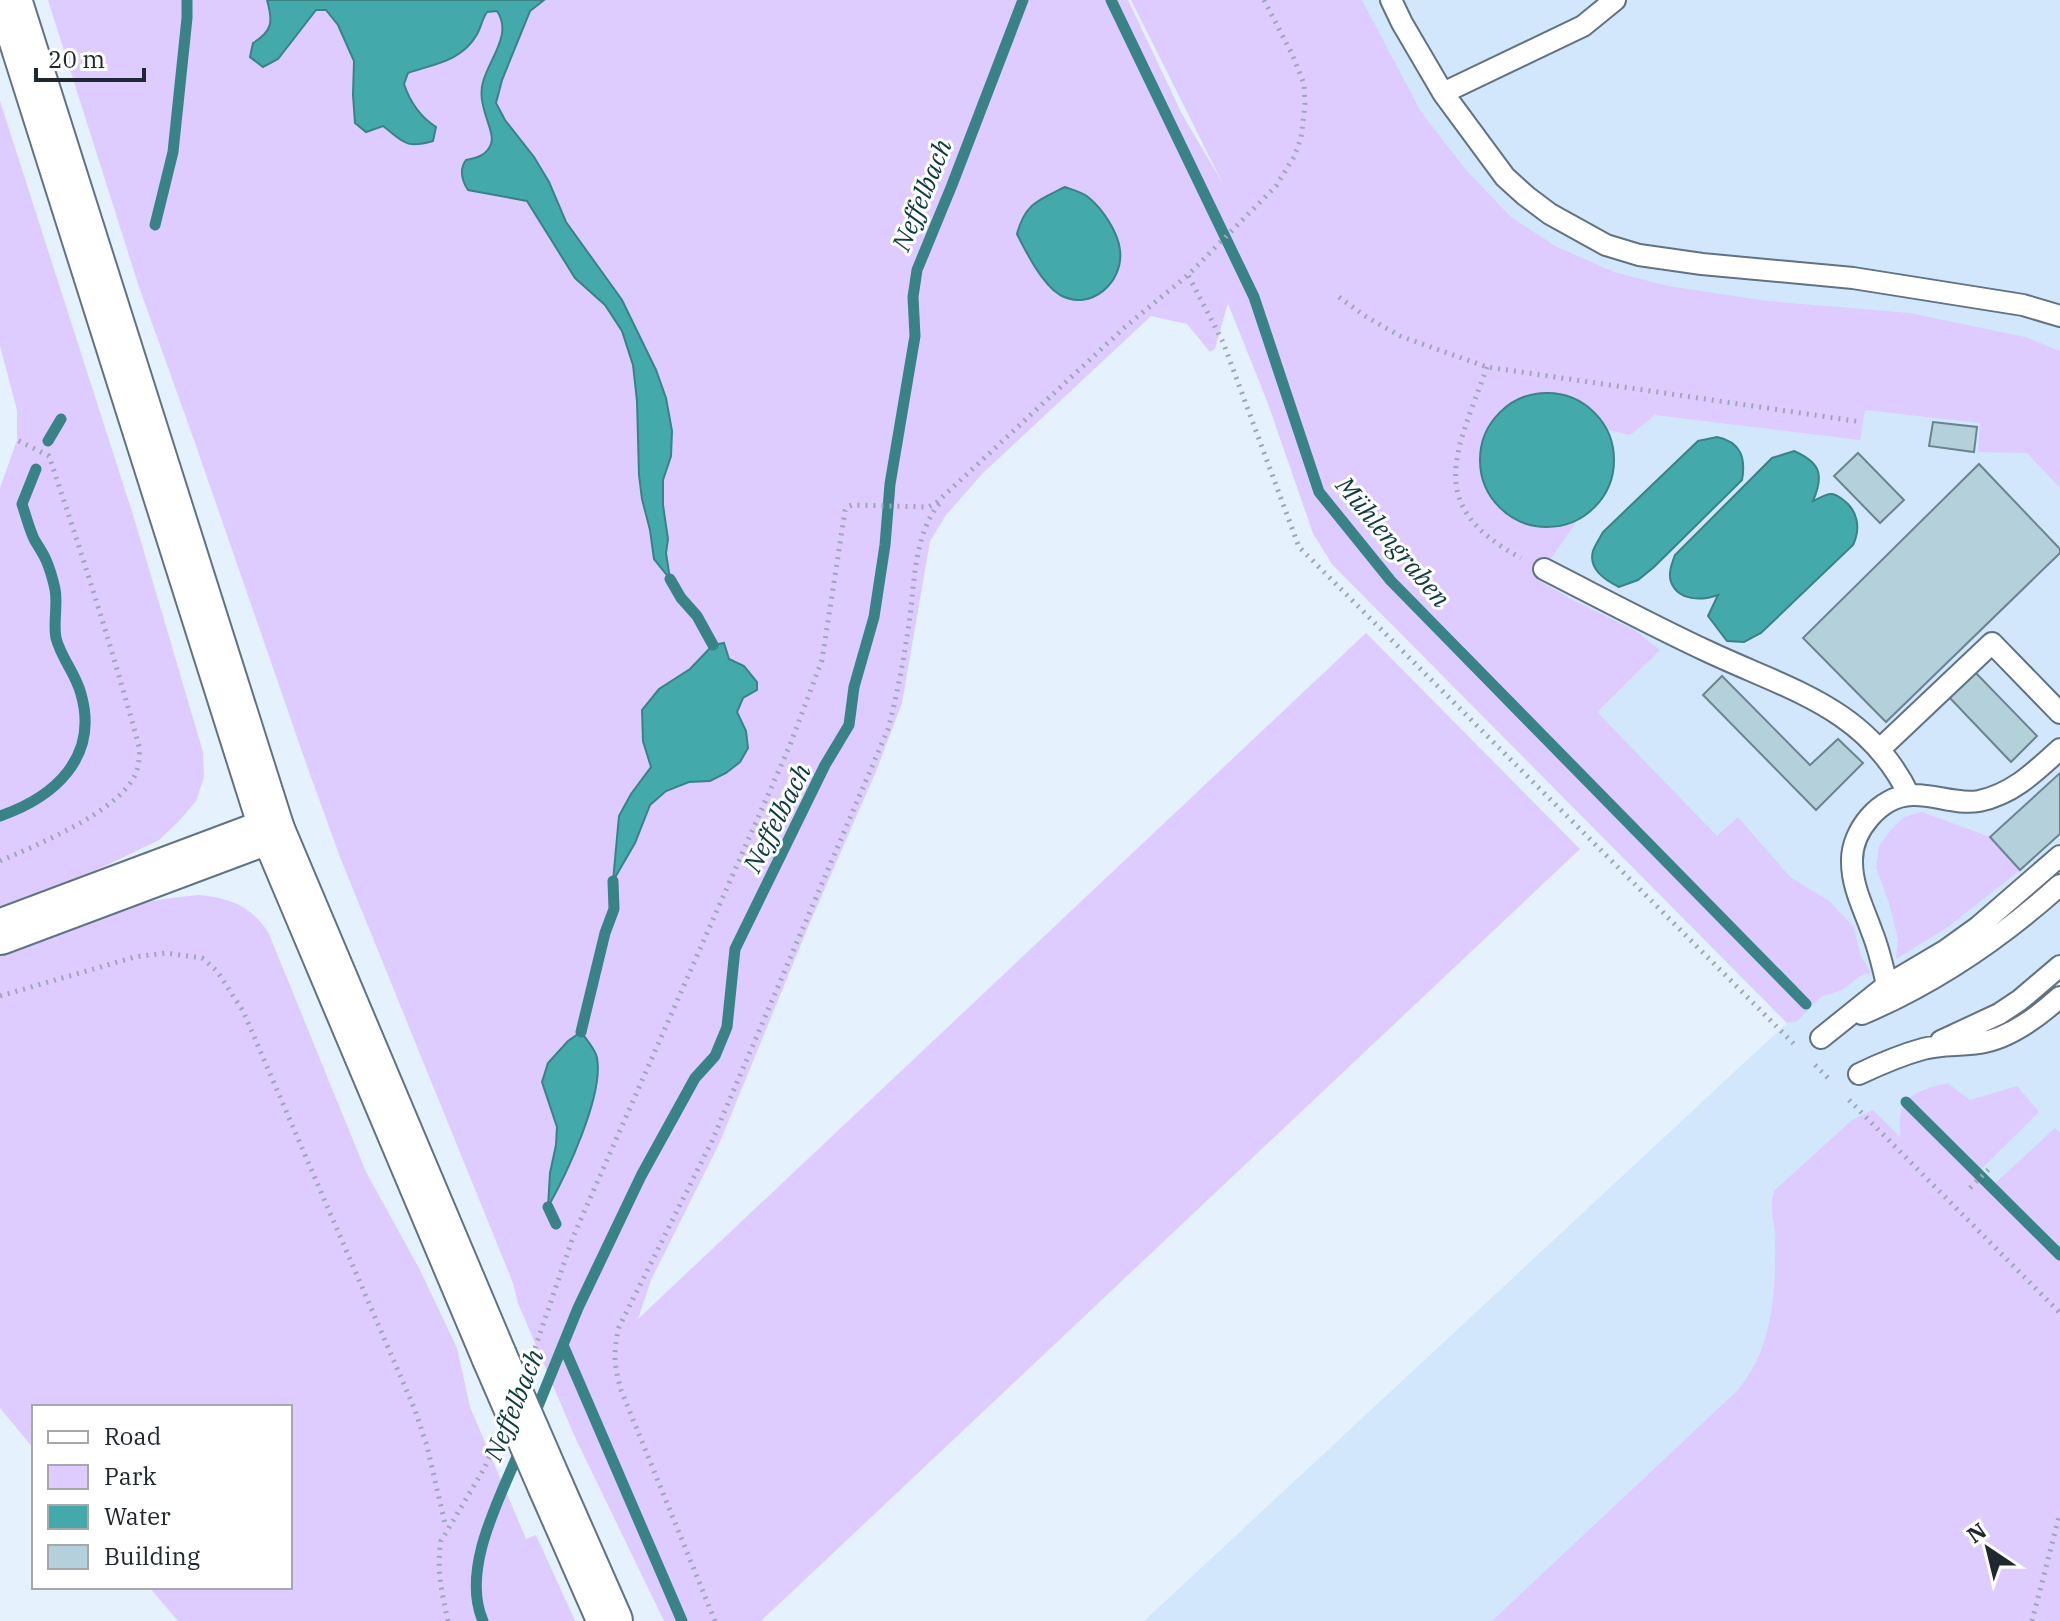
<svg xmlns="http://www.w3.org/2000/svg" width="2060" height="1621" viewBox="0 0 2060 1621" font-family="'IBM Plex Serif',serif">
	<style>
		.built { fill: #d3e7fc }
		.green { fill: #decbff; fill-rule: evenodd }
		.water { fill: #44a9ab; stroke: #398286; stroke-width: 2 }
		.lines { fill: none; stroke-linecap: round; stroke-linejoin: round }
		.stream { stroke: #398286; stroke-width: 11 }
		.building { fill: #b4d0db; stroke: #6a858f; stroke-width: 2 }
		.service-casing { stroke: #617283; stroke-width: 24 }
		.tertiary-casing { stroke: #617283; stroke-width: 48 }
		.primary-casing { stroke: #617283; stroke-width: 48 }
		.path { stroke: #9ea8b3; stroke-width: 5; stroke-dasharray: 2 6; stroke-linecap: butt }
		.service { stroke: #fff; stroke-width: 20 }
		.tertiary { stroke: #fff; stroke-width: 44 }
		.primary { stroke: #fff; stroke-width: 44 }
		.primary-bridge-casing { stroke: #617283; stroke-width: 48; stroke-linecap: butt }
		.primary-bridge { stroke: #fff; stroke-width: 44 }
		.labels { text-anchor: middle; stroke-width: 6; stroke-linejoin: round; paint-order: stroke }
		.water-label { font-size: 26px; font-style: italic; fill: #0c3b3c; stroke: #fff }
	</style>
	<rect width="100%" height="100%" fill="#e6f1fe"/>
	<path class="built" d="M1276,0H2060V1297L1769,1393L1524,1621H1144L1787,1023L1332,564L1313,533L1267,401L1227,302Z"/>
	<path class="green" d="M48,0H267C273,20 272,31 254,43L278,59L316,10H326L338,25L354,61L353,95L356,123L383,125L405,144L423,119L408,97L404,84L408,73L478,33L482,19L487,12L497,11L503,19V35L482,84L481,103L492,135L491,146L480,157L468,190L526,200L575,278L605,305L622,331L633,365L637,401L639,475L642,499L650,530L654,559L670,577L666,553L668,539L663,505V480L671,456L666,398L656,370L622,300L566,222L549,182L534,157L505,120L496,103L502,80L530,11L544,0H1128L1182,114L1223,184L1131,0H1362L1421,112L1466,170L1511,217L1555,246L1614,272L1668,286L1767,301L1910,313L2025,337L2060,351V488L2027,453L1978,452L1980,423L1865,410L1860,440L1655,415L1630,435L1608,430L1592,410L1551,528L1577,521L1537,579L1569,598L1636,631L1660,650L1597,712L1717,836L1738,817L1790,877L1829,901L1853,926L1861,956L1871,973L1863,974L1842,990L1821,997L1797,1021L1787,1023L1332,564L1313,533L1267,401L1228,303L1215,349L1210,352L1187,324L1151,316L983,473L946,515L930,541L902,703L877,769L809,925L719,1144L651,1280L638,1319L1366,633L1580,849L761,1621H664L574,1435L518,1303L513,1283L340,857L307,766L194,440L139,287ZM713,645L729,659L744,666L757,690L743,698L737,712L746,731L740,762L726,773L710,781L689,782L666,791L650,805L635,843L614,879L631,794L651,767L643,741L659,689L690,669ZM597,1057C596,1109 575,1159 549,1205L550,1173L556,1145L557,1127L542,1082Z
		M0,101L134,518L203,752L204,777L196,801L179,821L159,840L67,884L0,913V488L17,440V410L0,346Z
		M1922,812L1990,837L2020,870L1948,927L1896,959L1898,939L1889,903L1876,868L1879,846L1890,831L1904,817Z
		M199,895C230,898 252,906 269,934L366,1172L420,1270L457,1348L470,1407L526,1539L536,1535L575,1621H178L149,1587H290V1407H34V1449L0,1408V946C66,925 129,900 199,895Z
		M1947,1083L1970,1100L2017,1086L2039,1112L1977,1173L1991,1187L2055,1128L2060,1133V1621H1492L1737,1391C1774,1348 1776,1289 1775,1235C1775,1227 1772,1219 1772,1210C1771,1204 1773,1197 1774,1191L1852,1120L1873,1110L1900,1137C1901,1131 1899,1123 1900,1117C1903,1093 1927,1088 1947,1083Z"/>
	<path class="water" d="M267,0H544L530,11L502,80L496,103L505,120L534,157L549,182L566,222L622,300L656,370L666,398L672,431L671,456L663,480V505L668,539L666,553L670,579L654,559L650,530L642,499L639,475L637,401L633,365L622,331L605,305L575,278L527,201L468,190C462,181 459,169 466,160C477,158 487,155 491,144C496,131 476,106 483,82C489,59 513,34 497,11L487,12C482,19 481,28 476,36C461,61 434,64 408,73L404,84C410,102 419,116 436,127L433,141C405,149 404,142 383,126L366,132L355,123L353,95L354,61L338,25L326,10H316L278,59L263,67L250,57L253,43C273,31 273,21 267,0Z
		M1065,187C1073,190 1082,192 1088,197C1102,208 1118,232 1120,250C1124,282 1091,312 1060,295C1042,284 1026,252 1017,234C1025,203 1039,200 1065,187Z
		M1480 460a67 67 0 1 1 134 0a67 67 0 1 1-134 0Z
		M1717,437C1741,442 1746,458 1742,480L1654,567L1638,580L1619,587C1605,580 1588,569 1593,551C1595,545 1600,538 1603,532L1698,441Z
		M1794,451C1821,463 1824,475 1813,501C1818,499 1825,494 1831,494C1836,494 1838,496 1842,499C1858,510 1861,528 1853,545L1761,633L1744,642L1727,641L1708,616L1718,595C1702,601 1678,601 1671,582C1668,573 1672,563 1675,555L1772,458Z
		M724,643L729,659L744,666L757,682V690L743,698L737,712L746,731L748,748L740,762L726,773L710,781L689,782L666,791L650,805L635,843L613,881L619,816L631,794L651,767L643,741L642,710L659,689L690,669L713,645Z
		M581,1032C586,1039 596,1050 597,1058C604,1095 566,1175 548,1207L550,1173L556,1145L557,1127L542,1082L548,1063L568,1041Z"/>
	<g class="lines">
		<path class="stream" d="M1111,0L1254,297L1319,492L1391,581L1806,1004
			M155,225L173,152L187,18V0
			M48,441L61,419
			M670,579L681,598L697,616L713,645
			M0,816C55,797 99,757 81,694C76,674 61,658 56,638C53,623 58,605 55,589C53,580 50,569 46,560C43,553 38,546 34,539C29,528 26,516 22,504L36,469
			M581,1032L605,933L614,909L613,881
			M1906,1102L2060,1255
			M548,1207L556,1224
			M563,1345L682,1621
			M534,1416L578,1308L641,1176L695,1078L715,1056L727,1027L735,949L825,765L849,725L854,687L874,617L885,545L890,484L915,336L913,297L917,270L952,185L1023,0
			M483,1621C460,1569 501,1496 521,1447"/>
	</g>
	<path class="building" d="M1933,422L1977,427L1974,452L1929,446Z
		M1858,453L1904,500L1880,523L1834,476Z
		M1979,464L2060,549V553L1886,722L1803,638Z
		M1973,670L2037,736L2011,762L1948,696Z
		M1722,676L1810,765L1838,739L1863,763L1816,810L1703,695Z
		M2060,773V834L2020,870L1990,837Z"/>
	<g class="lines">
		<defs>
			<path id="service" d="M1391,0L1402,23L1443,93
				M1615,0L1583,26L1443,93L1505,177L1526,196L1550,214L1606,245L1639,255L1702,264L1853,278L2023,305L2060,316
				M1544,569C1599,597 1653,626 1709,652C1790,690 1867,708 1909,795
				M1880,749L1992,643L2060,713
				M1887,985C1883,967 1879,949 1872,932C1864,909 1852,887 1852,862C1851,831 1880,796 1912,795C1934,794 1957,805 1979,801C2013,794 2036,771 2060,749
				M1862,1014C1935,983 2001,938 2060,885
				M1821,1038L1887,985L1946,950L1978,927L2060,856
				M1941,1041L1999,1014L2020,1000L2060,966
				M1859,1074C1880,1064 1901,1055 1923,1049C1941,1044 1961,1046 1979,1043C2008,1039 2039,1016 2060,997"/>
			<path id="tertiary" d="M0,932L272,830"/>
			<path id="primary" d="M9,0L272,830L494,1356
				M551,1487L610,1621"/>
		</defs>
		<use href="#service" class="service-casing"/>
		<use href="#tertiary" class="tertiary-casing"/>
		<use href="#primary" class="primary-casing"/>
		<path class="path" d="M1264,0L1292,54L1304,84L1305,104L1301,138L1294,157L1276,186L1188,275L1223,342L1299,547L1794,1044
			M1339,297L1365,316L1400,336L1487,367L1862,422
			M1487,367C1457,452 1422,505 1521,558
			M0,861C37,845 118,812 135,775C139,767 139,759 140,750C113,651 82,554 49,456L17,440
			M0,996L135,957L166,953L202,958L217,971L243,1011L415,1410L427,1446L446,1528
			M1815,1065L1831,1081
			M1849,1100L2060,1313
			M1970,1188L1989,1169
			M535,1348L573,1237L790,745L822,660L845,511L847,507L852,505L928,507L936,503L1125,327L1188,275
			M448,1621C442,1594 436,1568 441,1541L485,1467L491,1453
			M715,1621L621,1390C614,1365 613,1352 619,1327L712,1141L888,729C897,696 903,663 908,630C915,589 912,536 940,503
			M2032,1621L2060,1513"/>
		<use href="#service" class="service"/>
		<use href="#tertiary" class="tertiary"/>
		<use href="#primary" class="primary"/>
		<defs>
			<path id="primary-bridge" d="M494,1356L551,1487"/>
		</defs>
		<use href="#primary-bridge" class="primary-bridge-casing"/>
		<use href="#primary-bridge" class="primary-bridge"/>
	</g>
	<g class="labels">
		<g class="water-label">
			<text transform="translate(922 195) rotate(-68)" y="9">Neffelbach</text>
			<text transform="translate(1393 542) rotate(50)" y="9">Mühlengraben</text>
			<text transform="translate(777 818) rotate(-63)" y="9">Neffelbach</text>
			<text transform="translate(514 1405) rotate(-68)" y="9">Neffelbach</text>
		</g>
	</g>
	<rect x="32" y="1405" width="260" height="184" fill="#ffffff" stroke="#a6a9ac" stroke-width="2"/>
	<rect x="48" y="1431" width="40" height="12" fill="#ffffff" stroke="#a6a9ac" stroke-width="2"/>
	<text x="104" y="1445" font-size="24" fill="#20282f">Road</text>
	<rect x="48" y="1465" width="40" height="24" fill="#decbff" stroke="#a6a9ac" stroke-width="2"/>
	<text x="104" y="1485" font-size="24" fill="#20282f">Park</text>
	<rect x="48" y="1505" width="40" height="24" fill="#44a9ab" stroke="#a6a9ac" stroke-width="2"/>
	<text x="104" y="1525" font-size="24" fill="#20282f">Water</text>
	<rect x="48" y="1545" width="40" height="24" fill="#b4d0db" stroke="#a6a9ac" stroke-width="2"/>
	<text x="104" y="1565" font-size="24" fill="#20282f">Building</text>
	<g transform="translate(1988 1549) rotate(325)" stroke="#ffffff" stroke-width="6" paint-order="stroke">
	<path d="M0-6L14 30L0 20L-14 30Z" fill="#20282f"/>
	<text y="-12" font-size="22" font-weight="bold" text-anchor="middle" fill="#20282f">N</text>
	</g>
	<path d="M36 68v12h108v-12" fill="none" stroke="#20282f" stroke-width="4"/>
	<text x="48" y="68" font-size="24" fill="#20282f" stroke="#ffffff" stroke-width="6" paint-order="stroke">20 m</text>
</svg>
